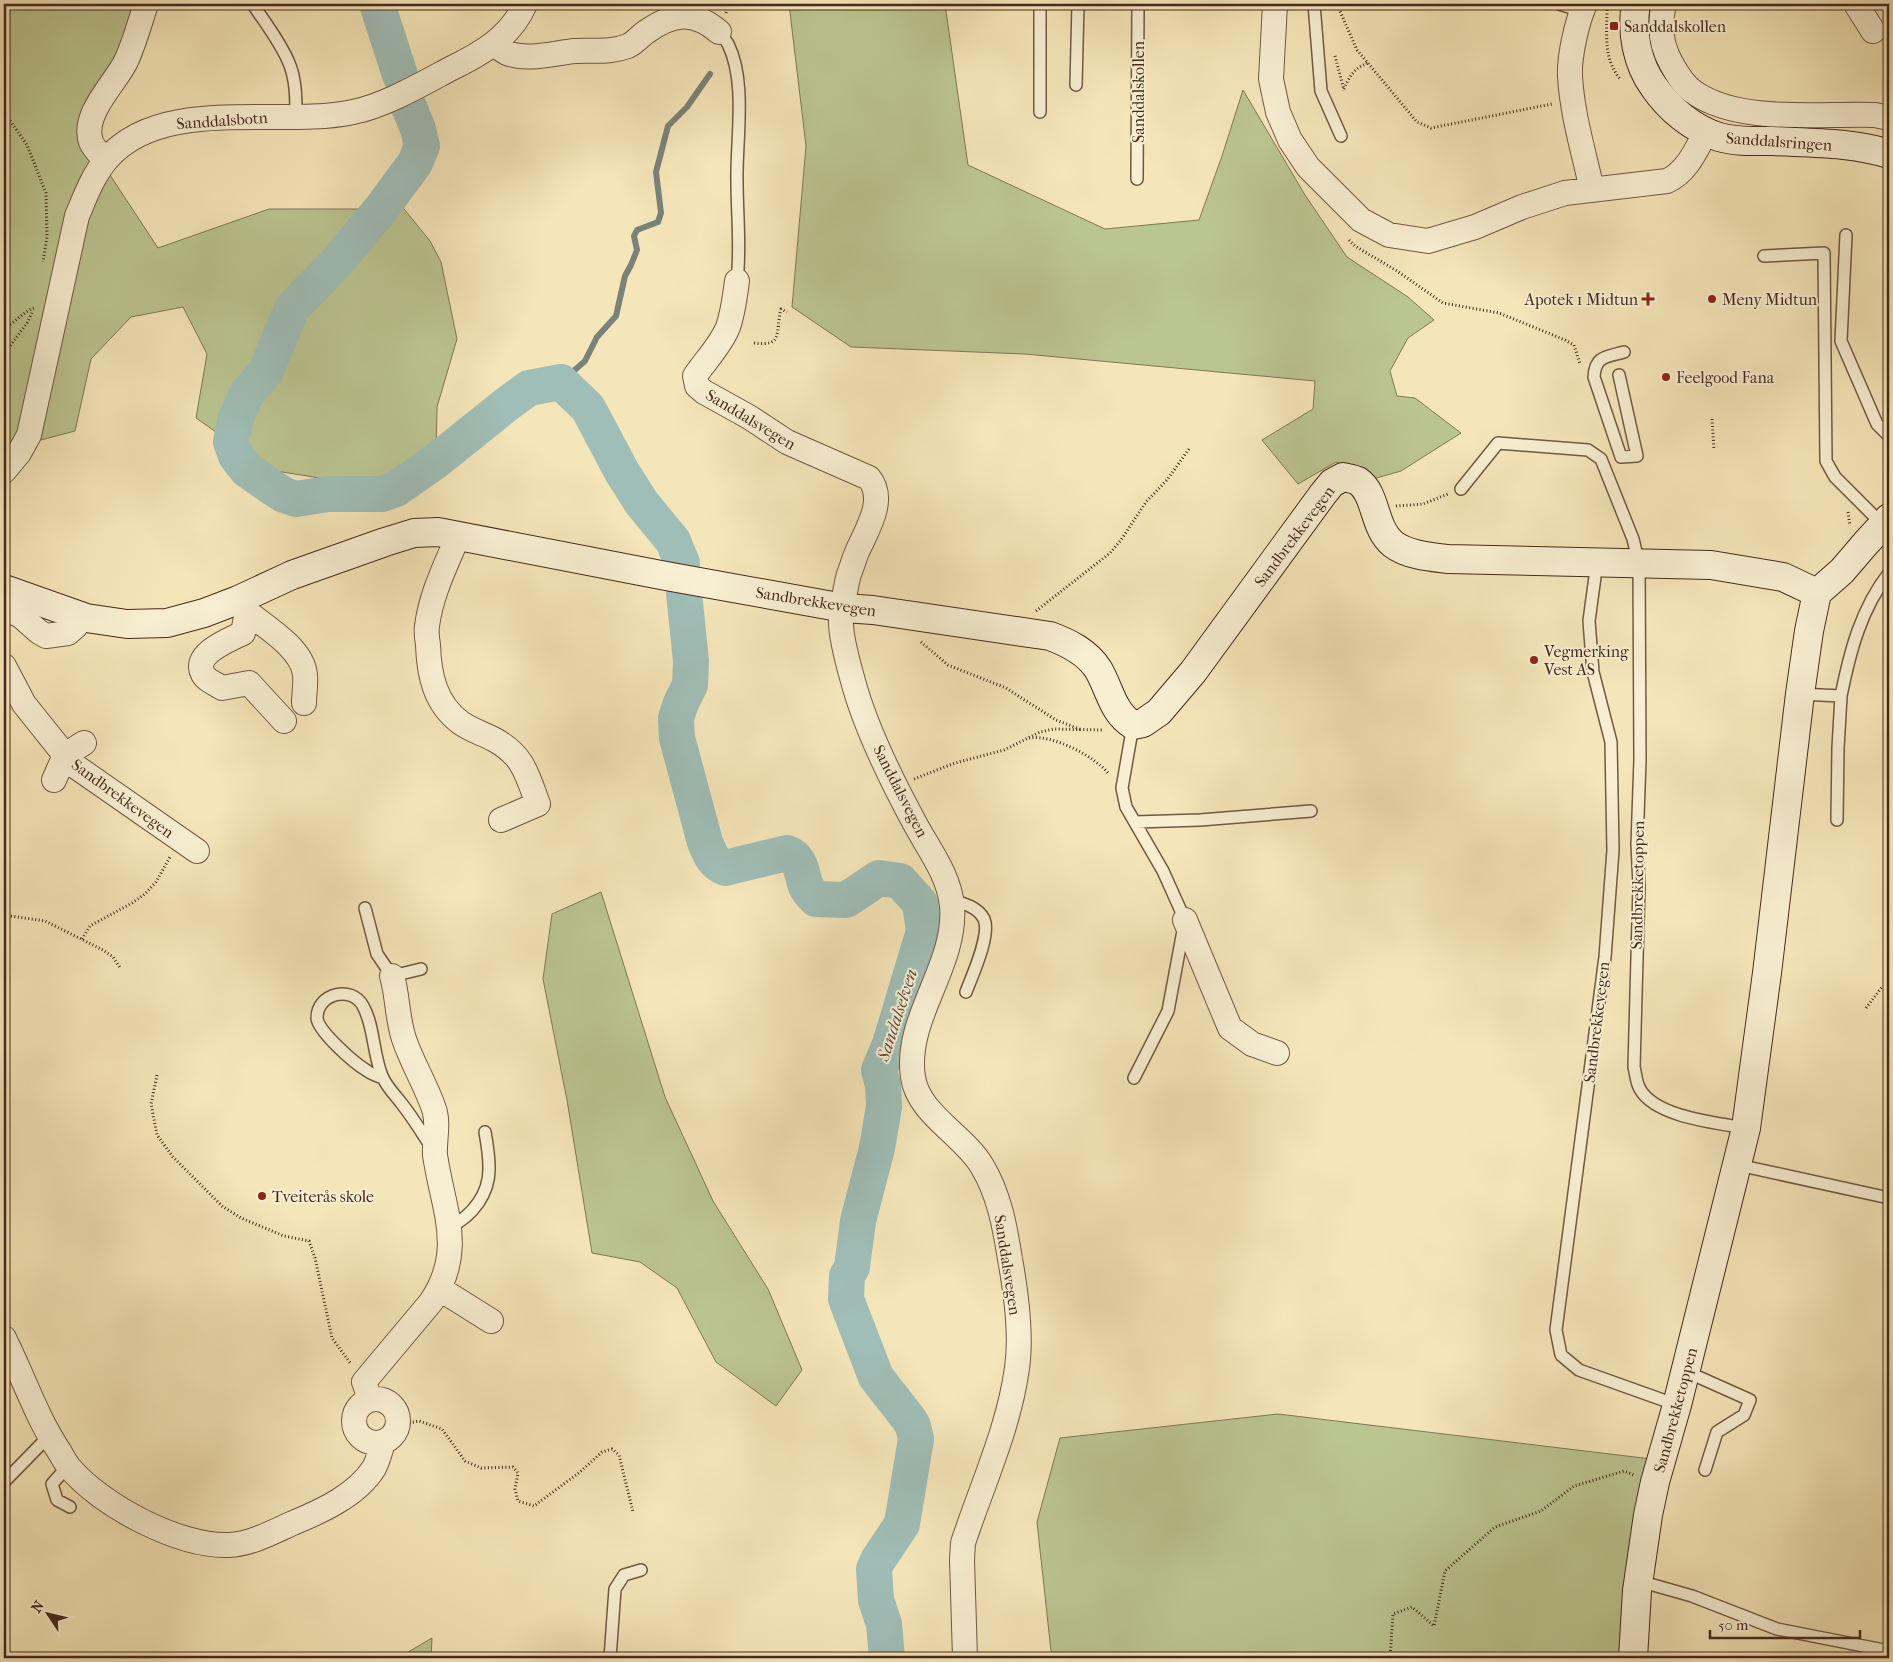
<svg xmlns="http://www.w3.org/2000/svg" width="1893" height="1662" viewBox="0 0 1893 1662" font-family="'IM FELL French Canon',serif">
	<style>
		.green { fill: #bbc590; stroke: #807756 }
		.lines { fill: none; stroke-linecap: round; stroke-linejoin: round }
		.stream { stroke: #7b8279; stroke-width: 6 }
		.river { stroke: #9fbeb7; stroke-width: 36 }
		.lane-casing { stroke: #725844; stroke-width: 14 }
		.street-casing { stroke: #725844; stroke-width: 26 }
		.secondary-casing { stroke: #46291d; stroke-width: 30 }
		.path { stroke: #46291d; stroke-width: 3; stroke-dasharray: 1 2.5; stroke-linecap: butt }
		.lane { stroke: #f8efd2; stroke-width: 11 }
		.street { stroke: #f8efd2; stroke-width: 24 }
		.secondary { stroke: #f8efd2; stroke-width: 28 }
		.poi-dot { fill: #8f2418; stroke: #f8efd2; stroke-width: 2 }
		.labels { text-anchor: middle; stroke-width: 4; stroke-linejoin: round; paint-order: stroke }
		.poi-label { font-size: 16px; fill: #46291d; stroke: #f8efd2; text-anchor: start }
		.street-label { font-size: 16px; fill: #46291d; stroke: #f8efd2 }
		.water-label { font-size: 18px; font-style: italic; fill: #5c4e44; stroke: #f8efd2 }
	</style>
	<rect width="100%" height="100%" fill="#f5e6b9"/>
	<filter id="stains"><feTurbulence type="fractalNoise" baseFrequency=".004" numOctaves="4"/><feColorMatrix values="0 0 0 0 .2 0 0 0 0 .09 0 0 0 0 .02 0 0 0 .5 -.17"/></filter>
	<radialGradient id="worn" r=".72"><stop offset=".6" stop-color="#630" stop-opacity="0"/><stop offset="1" stop-color="#630" stop-opacity=".3"/></radialGradient>
	<path class="green" d="M4,4H139L125,39L90,106L108,172L158,248L269,209H381L396,199L430,241L441,262L457,339L437,407L436,461L424,450L419,468L363,485L270,470L196,418L207,354L183,307L131,317L91,359L75,431L7,449L4,447Z
		M789,4H945L968,165L1105,229L1199,220L1222,156L1243,90L1305,195L1347,257L1408,297L1434,320L1408,338L1390,371L1397,396L1415,398L1461,433L1401,471L1373,479L1354,467L1336,462L1298,484L1262,440L1313,409L1315,381L1025,354L851,347L792,307L806,146Z
		M601,892L665,1097L713,1201L768,1289L802,1370L776,1406L716,1362L677,1288L640,1262L592,1253L567,1100L543,979L552,914Z
		M1278,1414L1668,1461L1621,1658H1060L1051,1651L1037,1522L1060,1438Z
		M432,1638L431,1658H398Z"/>
	<g class="lines">
		<path class="stream" d="M561,382L585,361L597,337L616,316L625,276L631,265L637,250L634,236L637,230L658,222L661,213L656,172L668,126L687,107L710,74"/>
		<path class="river" d="M377,4L400,75
			M409,107L418,129L422,146L415,163L381,209L337,262L292,308L266,371L246,395L235,421L231,442L236,456L247,470L270,486L284,495L296,499L328,494H382L396,489L436,461L507,404L529,388L561,382L588,408L622,472L641,502L673,541L682,563
			M684,593L691,661L690,685L681,703L676,718L677,738L705,842C710,854 713,863 725,868L787,853C802,858 801,874 806,886C808,891 812,895 816,899L846,900L879,878L900,881L920,903L924,931L890,1044L879,1070L883,1085L884,1107L877,1148L858,1221L852,1267L847,1276L846,1299L876,1377L908,1418L913,1426L916,1439L902,1524L878,1560L874,1569L876,1600L884,1624L887,1658"/>
		<defs>
			<path id="lane" d="M1040,4V112
				M1314,4L1321,91L1341,136
				M1559,4L1582,11
				M254,6C266,24 281,43 289,63C296,79 296,99 296,117
				M719,32C721,36 726,40 728,44C747,82 736,141 737,181C737,215 741,248 737,281
				M1076,85L1078,4
				M1137,179L1138,4
				M1846,235L1841,341L1877,424L1889,436
				M1764,256L1824,253L1826,461L1835,477L1882,524
				M1619,375L1637,456L1621,457L1594,377C1595,356 1606,357 1624,352
				M1461,489L1498,443L1588,450L1601,459L1633,539L1639,564L1640,760L1637,844L1639,886L1634,1067C1636,1074 1636,1083 1640,1089C1655,1117 1717,1123 1746,1128
				M1597,562L1589,621L1593,672L1611,742L1613,850L1605,957L1556,1330L1561,1355L1579,1370L1677,1405
				M1800,694L1841,696L1838,748L1837,820
				M1841,696C1850,651 1861,609 1889,573
				M1133,725L1122,788L1126,807L1163,871L1185,920L1168,1011L1134,1078
				M1135,822L1200,820L1311,811
				M951,900C963,903 978,907 984,919C991,935 972,976 966,992
				M365,908L377,954L392,976L421,969
				M383,1078C377,1076 371,1074 366,1070C354,1063 318,1031 317,1018C317,993 352,985 363,1006C374,1025 373,1054 382,1076C386,1086 395,1095 402,1104C413,1118 422,1133 432,1148
				M1738,1165L1889,1198
				M450,1227C472,1216 490,1194 489,1167C489,1156 487,1143 485,1132
				M1685,1371L1750,1400L1744,1415L1717,1432L1705,1470
				M68,1466L52,1484L57,1500L70,1507
				M4,1482L49,1436
				M1639,1581L1692,1596L1777,1629L1889,1651
				M610,1658L615,1589L624,1575L641,1570"/>
			<path id="street" d="M1275,4L1271,79L1278,112L1290,140L1308,167L1361,220L1389,235L1428,241L1475,227L1522,207L1565,193L1667,181C1687,172 1696,150 1706,132
				M1585,4C1577,21 1569,57 1570,76C1572,114 1584,153 1592,190
				M1664,4C1659,24 1661,45 1671,63C1677,74 1684,86 1695,93C1741,124 1820,113 1875,115L1889,118
				M1856,4L1873,31
				M495,44C498,47 503,51 507,53C528,61 554,53 575,51C594,50 610,53 628,46C635,43 640,36 646,32C673,13 693,10 719,32
				M105,160C101,155 94,149 91,142C81,113 118,81 127,59C135,41 140,22 146,4
				M737,281C735,296 733,313 728,327C721,345 705,361 695,376L697,386L704,392L749,417L787,442L869,478C887,500 866,531 857,552C854,559 852,567 849,574C845,588 843,605 841,619C840,633 849,667 853,681C865,726 890,777 912,818C926,846 949,873 952,906C957,966 904,1018 913,1077C918,1114 964,1135 982,1166C999,1194 1005,1227 1010,1259C1016,1292 1022,1334 1017,1368C1009,1428 982,1485 963,1543L962,1560L965,1658
				M4,471L19,453L29,435L77,216C85,197 93,175 107,159C162,95 280,128 353,112C384,106 422,84 450,69C481,54 511,37 525,4
				M458,536C446,565 431,594 427,626C426,632 427,639 428,645C429,675 435,704 461,723C471,730 484,734 495,740C524,756 527,775 538,804L501,820
				M238,600L247,612L243,633C229,640 192,654 203,674C206,680 216,684 222,688L249,683L284,721
				M4,608L21,616L39,632L46,636L68,633L76,626L79,615
				M247,612C266,627 303,649 305,675C306,684 304,694 304,703
				M4,666L24,704L72,764L197,851
				M54,780L65,755L84,743
				M1185,920L1230,1028L1252,1044L1277,1053
				M440,1289L491,1321
				M4,1338C23,1376 36,1416 59,1451C62,1456 65,1462 69,1467C100,1505 179,1547 229,1545C251,1544 273,1532 293,1523C322,1511 357,1495 374,1468C378,1461 380,1451 383,1443
				M354 1421a22 22 0 1 1 44 0a22 22 0 1 1-44 0Z
				M370,1399L364,1382L431,1302C466,1250 443,1210 435,1155C434,1141 439,1123 434,1109C426,1085 412,1063 404,1039C397,1018 398,997 392,976"/>
			<path id="secondary" d="M1636,4C1631,32 1637,64 1654,87C1669,109 1693,129 1719,137C1736,142 1755,141 1772,141C1811,143 1851,142 1889,154
				M4,589L86,618L127,624L167,623L204,613L238,600L292,575L385,542L414,533L438,532L666,576L844,608L873,610L1050,636C1069,643 1087,652 1098,669C1110,689 1112,712 1133,725L1143,723L1159,712L1193,672L1323,494L1332,483L1343,477C1347,478 1354,479 1358,481C1377,494 1373,528 1393,544C1407,555 1431,557 1448,559L1711,565L1783,577L1817,593L1842,571L1866,543L1889,518
				M1633,1658L1637,1591L1648,1515L1655,1482L1677,1405L1746,1128L1767,973L1800,694L1809,631L1817,593"/>
		</defs>
		<use href="#lane" class="lane-casing"/>
		<use href="#street" class="street-casing"/>
		<use href="#secondary" class="secondary-casing"/>
		<path class="path" d="M1237,4L1240,6L1242,4
			M1333,4L1339,9L1357,50L1417,122L1431,128L1552,104
			M1607,10C1607,36 1603,59 1621,80
			M726,13L729,4
			M1335,56L1344,90
			M1344,89C1349,77 1355,67 1368,63
			M4,112L27,145L46,193L47,237L43,262
			M1349,240L1355,246L1397,271L1443,303L1499,313L1565,340L1574,345L1580,364
			M4,328C15,323 23,312 34,308
			M754,343C784,347 775,332 781,309L787,312
			M4,354L27,323L33,311
			M1712,419L1714,449
			M1396,506L1423,504L1448,494
			M1848,512L1850,526
			M1036,611L1110,553L1121,540L1146,502L1167,480L1189,449
			M921,642L948,665L1006,688L1056,720L1082,730
			M1029,738C1052,734 1094,756 1108,773
			M914,779L955,763L1004,750L1040,732L1054,729L1103,730
			M4,915L45,921L103,950L113,957L121,969
			M82,939L90,926L132,903L145,894L156,882L170,857
			M1866,1008L1882,987L1889,983
			M157,1075L151,1104L157,1135L173,1157L222,1206L241,1218L284,1236L309,1241L315,1258L332,1338L351,1364
			M399,1425L419,1421L442,1429L465,1461L481,1468L513,1467L518,1473L515,1489L518,1501L534,1506L580,1472L602,1452L612,1449L619,1455L633,1512
			M1390,1658L1393,1614L1412,1607L1434,1626L1445,1571L1495,1527L1541,1511L1574,1486L1624,1471L1634,1475"/>
		<use href="#lane" class="lane"/>
		<use href="#street" class="street"/>
		<use href="#secondary" class="secondary"/>
	</g>
	<g class="poi-dot">
		<rect x="1609" y="21" width="10" height="10" rx="2.5"/>
		<path d="M1645.5 291.5h5v5h5v5h-5v5h-5v-5h-5v-5h5z"/>
		<circle cx="1712" cy="299" r="5"/>
		<circle cx="1666" cy="377" r="5"/>
		<circle cx="1534" cy="660" r="5"/>
		<circle cx="262" cy="1196" r="5"/>
	</g>
	<g class="labels">
		<g class="poi-label">
			<text x="1624" y="32">Sanddalskollen</text>
			<text x="1638" y="305" text-anchor="end">Apotek 1 Midtun</text>
			<text x="1722" y="305">Meny Midtun</text>
			<text x="1676" y="383">Feelgood Fana</text>
			<text x="1544" y="657">Vegmerking<tspan x="1544" dy="18">Vest AS</tspan></text>
			<text x="272" y="1202">Tveiterås skole</text>
		</g>
		<g class="street-label">
			<text transform="translate(1138 92) rotate(-90)" y="6">Sanddalskollen</text>
			<text transform="translate(222 120) rotate(-4)" y="6">Sanddalsbotn</text>
			<text transform="translate(1779 141) rotate(4)" y="6">Sanddalsringen</text>
			<text transform="translate(751 419) rotate(31)" y="6">Sanddalsvegen</text>
			<text transform="translate(1294 536) rotate(-53)" y="6">Sandbrekkevegen</text>
			<text transform="translate(816 601) rotate(9)" y="6">Sandbrekkevegen</text>
			<text transform="translate(901 791) rotate(63)" y="6">Sanddalsvegen</text>
			<text transform="translate(123 798) rotate(36)" y="6">Sandbrekkevegen</text>
			<text transform="translate(1637 885) rotate(-89)" y="6">Sandbrekketoppen</text>
			<text transform="translate(1596 1022) rotate(-83)" y="6">Sandbrekkevegen</text>
			<text transform="translate(1008 1265) rotate(81)" y="6">Sanddalsvegen</text>
			<text transform="translate(1675 1410) rotate(-75)" y="6">Sandbrekketoppen</text>
		</g>
		<g class="water-label">
			<text transform="translate(897 1015) rotate(-72)" y="6">Sandalselven</text>
		</g>
	</g>
	<rect width="1893" height="1662" fill="none" stroke="#f5e6b9" stroke-width="20"/>
	<rect x="5" y="5" width="1883" height="1652" fill="none" stroke="#46291d" stroke-width="2.5"/>
	<rect x="10" y="10" width="1873" height="1642" fill="none" stroke="#46291d"/>
	<g transform="translate(48 1614) rotate(305)" stroke="#f8efd2" stroke-width="4" paint-order="stroke">
	<path d="M0-4L9 19L0 12L-9 19Z" fill="#46291d"/>
	<text y="-8" font-size="14" font-weight="bold" text-anchor="middle" fill="#46291d">N</text>
	</g>
	<path d="M1710 1630v8h150v-8" fill="none" stroke="#46291d" stroke-width="2.5"/>
	<text x="1718" y="1630" font-size="15" fill="#46291d" stroke="#f8efd2" stroke-width="4" paint-order="stroke">50 m</text>
	<rect width="100%" height="100%" filter="url(#stains)"/>
	<rect width="100%" height="100%" fill="url(#worn)"/>
</svg>
